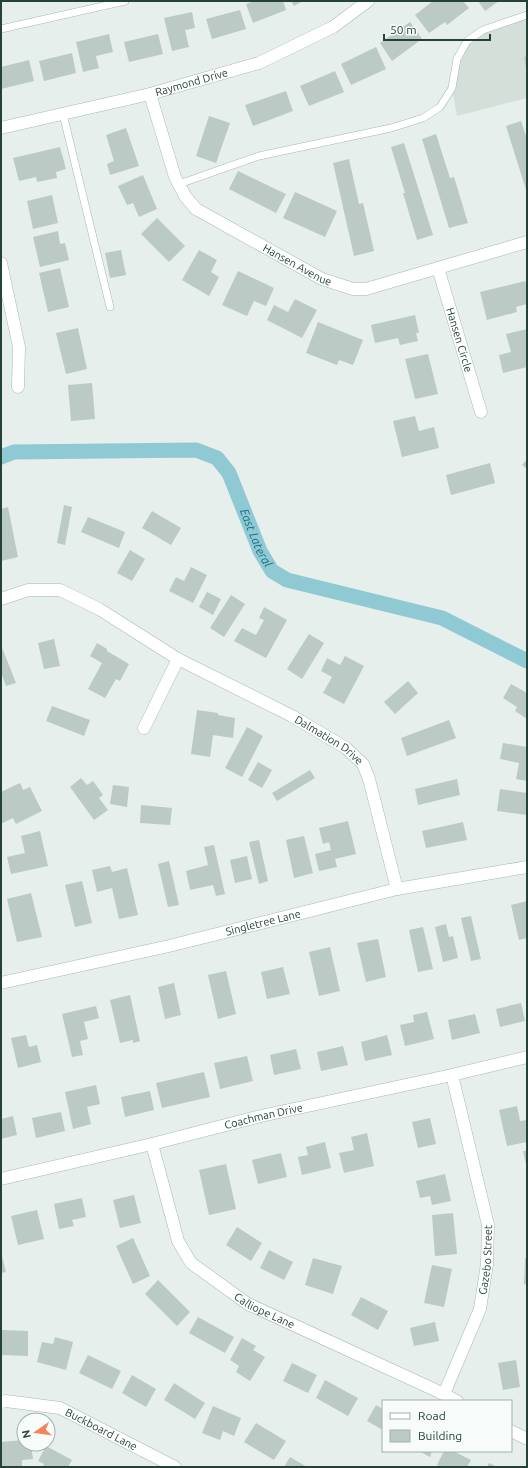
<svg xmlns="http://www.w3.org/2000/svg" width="528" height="1468" viewBox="0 0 528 1468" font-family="Ubuntu,sans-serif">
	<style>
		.built { fill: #d4dfda }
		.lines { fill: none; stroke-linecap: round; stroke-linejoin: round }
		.canal { stroke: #8ec9d4; stroke-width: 15 }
		.building { fill: #bbcac4 }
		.service-casing { stroke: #a8b8b2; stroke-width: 8 }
		.minor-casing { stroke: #a8b8b2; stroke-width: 13 }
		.service { stroke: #fff; stroke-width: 7 }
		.minor { stroke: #fff; stroke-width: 12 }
		.labels { text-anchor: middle; stroke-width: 3; stroke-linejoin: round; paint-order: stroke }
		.street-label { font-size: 11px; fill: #24423a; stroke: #f7fbf9 }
		.water-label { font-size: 12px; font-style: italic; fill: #1c6f80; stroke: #f7fbf9 }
	</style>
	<rect width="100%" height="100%" fill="#e6efeb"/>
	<path class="built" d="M527,15V98L457,116L452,88L457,59L467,41L483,30Z"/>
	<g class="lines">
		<path class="canal" id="s1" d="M1,457L14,452L196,450L217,458L229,473L260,551L272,571L287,580L442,618L527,661"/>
	</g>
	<path class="building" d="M255,1H283L286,10L253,23L246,4Z
		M291,1H303L294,6Z
		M433,1H463L469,8L447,25L445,22L429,33L415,15Z
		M478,1H499L485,11Z
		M240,10L246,29L212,39L206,19Z
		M192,12L195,28L185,30L189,47L172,51L164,18Z
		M410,22L422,39L392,61L380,43Z
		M109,34L113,52L96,56L99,68L83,72L76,42Z
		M158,34L163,54L129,62L124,42Z
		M376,47L386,69L351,85L341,64Z
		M72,53L76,73L44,81L39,61Z
		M527,56V69H526L524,57Z
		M29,60L34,81L1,89V67Z
		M335,71L344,92L309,106L300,86Z
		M286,91L293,111L253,126L245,105Z
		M209,116L230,123L216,163L196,156Z
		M521,121L527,139V193L506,126Z
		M126,128L139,166L110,175L107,164L114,161L106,135Z
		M436,134L450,178L454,177L468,223L449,228L422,139Z
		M404,143L433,235L417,240L403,193H405L391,147Z
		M60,147L66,169L56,172L57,178L37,182L36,177L19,181L13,158Z
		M349,159L359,204L363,203L374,251L354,256L333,163Z
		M238,171L286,194L276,213L229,189Z
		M143,175L157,209L139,217L133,203L127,205L118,186Z
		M295,192L337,211L325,237L283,218Z
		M52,195L58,223L33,229L27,201Z
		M157,218L185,246L169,262L141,234Z
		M58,231L60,244L65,243L69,260L40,267L33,237Z
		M121,250L126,275L110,278L105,253Z
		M199,250L217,260L211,272L219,277L209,296L182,280Z
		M60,268L69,307L48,312L39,273Z
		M238,271L274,288L266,306L254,301L247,316L222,305Z
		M525,281L527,287V304L516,307L517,312L487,320L480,292Z
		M295,299L317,310L302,338L267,320L274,305L288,312Z
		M415,315L419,333H416L418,341L400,345L398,338L375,343L371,325Z
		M318,322L363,340L353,365L339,360L337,365L306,353Z
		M78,328L87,369L66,374L56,333Z
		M527,329V367L503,373L499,355L511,352L506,334Z
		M428,354L438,394L415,399L405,359Z
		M92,383L95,419L71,421L68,385Z
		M415,416L419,431L434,427L439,448L402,457L393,421Z
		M527,459V469L522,465Z
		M490,463L495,483L451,495L446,475Z
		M64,505L72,507L65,545L57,543Z
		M8,507L18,557L1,561V509Z
		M152,511L181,528L171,545L142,528Z
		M88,517L125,532L119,548L81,532Z
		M130,550L145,559L132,581L117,573Z
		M191,567L207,575L193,603L169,591L176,577L184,581Z
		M207,592L221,599L213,615L199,607Z
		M231,595L245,604L224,637L210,628Z
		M264,607L287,620L266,658L234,641L242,628L256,635L264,620L259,618Z
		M309,634L324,643L302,679L287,669Z
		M54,639L60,666L44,669L38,643Z
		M97,643L107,649V651L129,664L120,681L116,679L105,698L88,689L102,663L90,656Z
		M1,645L16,683L6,686L1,672Z
		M345,656L364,666L344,704L323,693L332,677L321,671L327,658L340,665Z
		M408,681L418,693L395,714L384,702Z
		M511,684L527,693V719L515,711L517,707L503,698Z
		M52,706L90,720L84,736L46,721Z
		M197,710L218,713V715L235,718L233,738L213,735L210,757L191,754Z
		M449,720L456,738L407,756L401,738Z
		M247,727L263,736L242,777L225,768Z
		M503,743L527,747V781L516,779L519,763L500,759Z
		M258,762L272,770L262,788L248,780Z
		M310,770L315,778L277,801L272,793Z
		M81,778L87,785L93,781L103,795L99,798L108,810L94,820L70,787Z
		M457,779L460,795L418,805L415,789Z
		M20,783L23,790L30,787L42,811L16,824L13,818L1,824V792Z
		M113,785L129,787L127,807L110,804Z
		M500,789L527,793V815L497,811Z
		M141,805L172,808L170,825L140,823Z
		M348,821L356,854L335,859L337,867L319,871L315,854L331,850L329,842L323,844L319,828Z
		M463,822L467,840L426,848L422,831Z
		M40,831L48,866L11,874L7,857L25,853L21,836Z
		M304,836L313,873L294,878L286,840Z
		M259,840L268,881L259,884L249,842Z
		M214,845L225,894L216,896L213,885L190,890L186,871L208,865L204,847Z
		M247,856L252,879L235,883L230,860Z
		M169,861L179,905L168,907L158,864Z
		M110,866L112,872L127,868L138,915L119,919L112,888L97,892L92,870Z
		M82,881L92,923L75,927L65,885Z
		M31,893L42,937L17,942L7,899Z
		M527,901V938L519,940L511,905Z
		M471,916L481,959L471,961L461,918Z
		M446,924L449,937L453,936L458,958L443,962L435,927Z
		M423,927L433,969L418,972L409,930Z
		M378,939L386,977L366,982L357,943Z
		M330,947L340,991L319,996L309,952Z
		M283,967L290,994L267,999L261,972Z
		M226,971L236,1014L218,1019L208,975Z
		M174,983L181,1015L165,1019L158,987Z
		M130,995L140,1041L133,1043V1040L120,1043L110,1000Z
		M521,1003L525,1021L500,1027L496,1009Z
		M96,1006L99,1018L84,1022L88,1039L80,1041L83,1055L72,1057L62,1014Z
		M427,1012L434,1039L405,1046L400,1025L414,1022L413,1015Z
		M475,1014L480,1033L452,1040L448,1020Z
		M26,1035L29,1047L37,1045L41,1062L18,1068L11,1038Z
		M387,1035L392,1055L365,1061L361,1042Z
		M343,1046L348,1065L321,1071L317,1052Z
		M296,1049L301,1069L274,1075L270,1055Z
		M247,1056L253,1081L220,1089L214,1063Z
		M204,1072L210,1097L162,1108L156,1083Z
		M96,1085L100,1104L87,1107L91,1124L73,1129L65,1092Z
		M150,1091L154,1110L125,1117L121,1097Z
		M517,1106L520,1121L527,1120V1142L507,1146L499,1110Z
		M61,1112L65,1131L36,1138L32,1118Z
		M13,1116L17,1135L1,1139V1119Z
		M430,1118L436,1144L418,1148L412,1122Z
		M367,1133L374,1166L344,1173L339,1153L354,1150L351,1137Z
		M325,1142L331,1168L302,1175L298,1157L308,1155L306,1147Z
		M523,1151H527V1164H526Z
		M281,1153L287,1177L258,1184L252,1160Z
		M226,1164L236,1209L209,1215L199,1170Z
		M445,1174L451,1201L432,1205L430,1196L420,1198L416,1181Z
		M134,1195L141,1223L120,1228L113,1200Z
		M82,1198L86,1217L72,1220L74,1226L59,1229L54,1204Z
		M37,1210L44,1239L18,1245L11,1216Z
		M453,1213L457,1254L435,1256L432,1215Z
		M237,1227L262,1243L251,1261L226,1245Z
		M133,1238L150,1276L133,1284L116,1246Z
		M269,1250L293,1262L284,1280L260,1268Z
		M2,1256L6,1272L1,1273V1257Z
		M313,1258L342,1266L333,1294L305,1285Z
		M525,1258H527V1285L524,1284Z
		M432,1265L452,1269L444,1307L424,1303Z
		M158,1280L190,1312L177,1326L145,1294Z
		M361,1297L388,1311L378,1330L351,1315Z
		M198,1317L234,1337L225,1353L189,1333Z
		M435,1322L439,1341L414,1346L410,1328Z
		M1,1330L28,1331V1356L1,1355Z
		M55,1337L73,1342L66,1370L37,1362L42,1342L53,1344Z
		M242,1338L256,1346L253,1350L265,1357L250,1381L236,1372L239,1366L230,1360Z
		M88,1355L121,1371L112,1389L79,1373Z
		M516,1360L520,1387L503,1390L498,1363Z
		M292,1363L317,1375L308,1393L283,1381Z
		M132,1375L156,1389L146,1407L122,1393Z
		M325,1380L358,1398L348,1416L316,1398Z
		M174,1383L205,1403L195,1419L164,1400Z
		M376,1405L383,1409V1430L367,1421Z
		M213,1406L241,1418L234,1436L223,1431L220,1440L202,1433Z
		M256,1423L286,1441L274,1460L244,1442Z
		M24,1440V1444H31L33,1459L22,1460V1467H1V1442Z
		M46,1446L72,1460L68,1467H43L44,1464L38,1461Z
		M419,1451H432L430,1457Z
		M444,1451H453L471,1460L467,1467H441L437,1465Z
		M290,1457L307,1467H284Z
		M489,1463L497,1467H487Z"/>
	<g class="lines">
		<defs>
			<path id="service" d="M1,29L125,1
				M63,114L110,307
				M179,184L259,156L391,128L423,118L440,107L452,88L457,59L467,41L483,30L527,15"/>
			<g id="minor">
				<path id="s2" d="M150,94L175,177L185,196L196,209L322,279L353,289H366L527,242"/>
				<path id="s3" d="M1,128L150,94L259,63L333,27L368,1"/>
				<path d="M1,263L19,347L18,387"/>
				<path id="s4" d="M438,268L481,412"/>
				<path id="s5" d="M1,599L28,590H60L99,609L178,659L292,716L346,748L363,764L369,779L397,889"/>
				<path d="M144,728L178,659"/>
				<path id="s6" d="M1,983L169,946L397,889L527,867"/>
				<path id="s7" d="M152,1144L178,1241L191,1263L248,1304L433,1389L457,1401"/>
				<path id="s8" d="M1,1179L152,1144L261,1116L452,1075L527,1057"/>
				<path id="s9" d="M444,1394L480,1309L487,1264L488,1225L452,1075"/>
				<path id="s10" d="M1,1402L6,1401L60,1408L175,1467"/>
				<path d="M511,1431L527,1439"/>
			</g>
		</defs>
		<use href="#service" class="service-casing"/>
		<use href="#minor" class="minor-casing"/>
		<use href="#service" class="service"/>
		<use href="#minor" class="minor"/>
	</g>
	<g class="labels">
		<g class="street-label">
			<text dy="4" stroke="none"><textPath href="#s3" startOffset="196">Raymond Drive</textPath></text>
			<text dy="4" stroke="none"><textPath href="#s2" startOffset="241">Hansen Avenue</textPath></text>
			<text dy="4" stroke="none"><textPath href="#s4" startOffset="75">Hansen Circle</textPath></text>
			<text dy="4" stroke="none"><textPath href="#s5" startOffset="369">Dalmation Drive</textPath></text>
			<text dy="4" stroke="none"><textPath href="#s6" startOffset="269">Singletree Lane</textPath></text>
			<text dy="4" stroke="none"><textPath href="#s8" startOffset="270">Coachman Drive</textPath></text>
			<text dy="4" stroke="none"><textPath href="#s9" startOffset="142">Gazebo Street</textPath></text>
			<text dy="4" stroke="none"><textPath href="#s7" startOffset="214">Calliope Lane</textPath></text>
			<text dy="4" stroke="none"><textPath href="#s10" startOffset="106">Buckboard Lane</textPath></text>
		</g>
		<g class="water-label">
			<text dy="4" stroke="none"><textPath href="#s1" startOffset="308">East Lateral</textPath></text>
		</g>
	</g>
	<rect width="528" height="1468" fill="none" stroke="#24423a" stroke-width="4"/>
	<rect x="382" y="1400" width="130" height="52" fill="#f7fbf9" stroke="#a3b1ad"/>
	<rect x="390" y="1413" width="20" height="6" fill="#ffffff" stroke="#a3b1ad"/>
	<text x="418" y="1420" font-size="12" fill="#24423a">Road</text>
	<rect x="390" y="1430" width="20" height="12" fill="#bbcac4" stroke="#a3b1ad"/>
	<text x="418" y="1440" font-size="12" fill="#24423a">Building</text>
	<g transform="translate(36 1432) rotate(257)"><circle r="19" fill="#f7fbf9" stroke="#a3b1ad"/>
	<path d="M0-3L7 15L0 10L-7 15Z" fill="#f4845f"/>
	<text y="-6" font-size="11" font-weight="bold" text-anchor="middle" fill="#24423a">N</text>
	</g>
	<path d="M384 34v6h106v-6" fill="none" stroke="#24423a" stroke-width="2"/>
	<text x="390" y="34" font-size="12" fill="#24423a" stroke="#f7fbf9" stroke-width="3" paint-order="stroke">50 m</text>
</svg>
